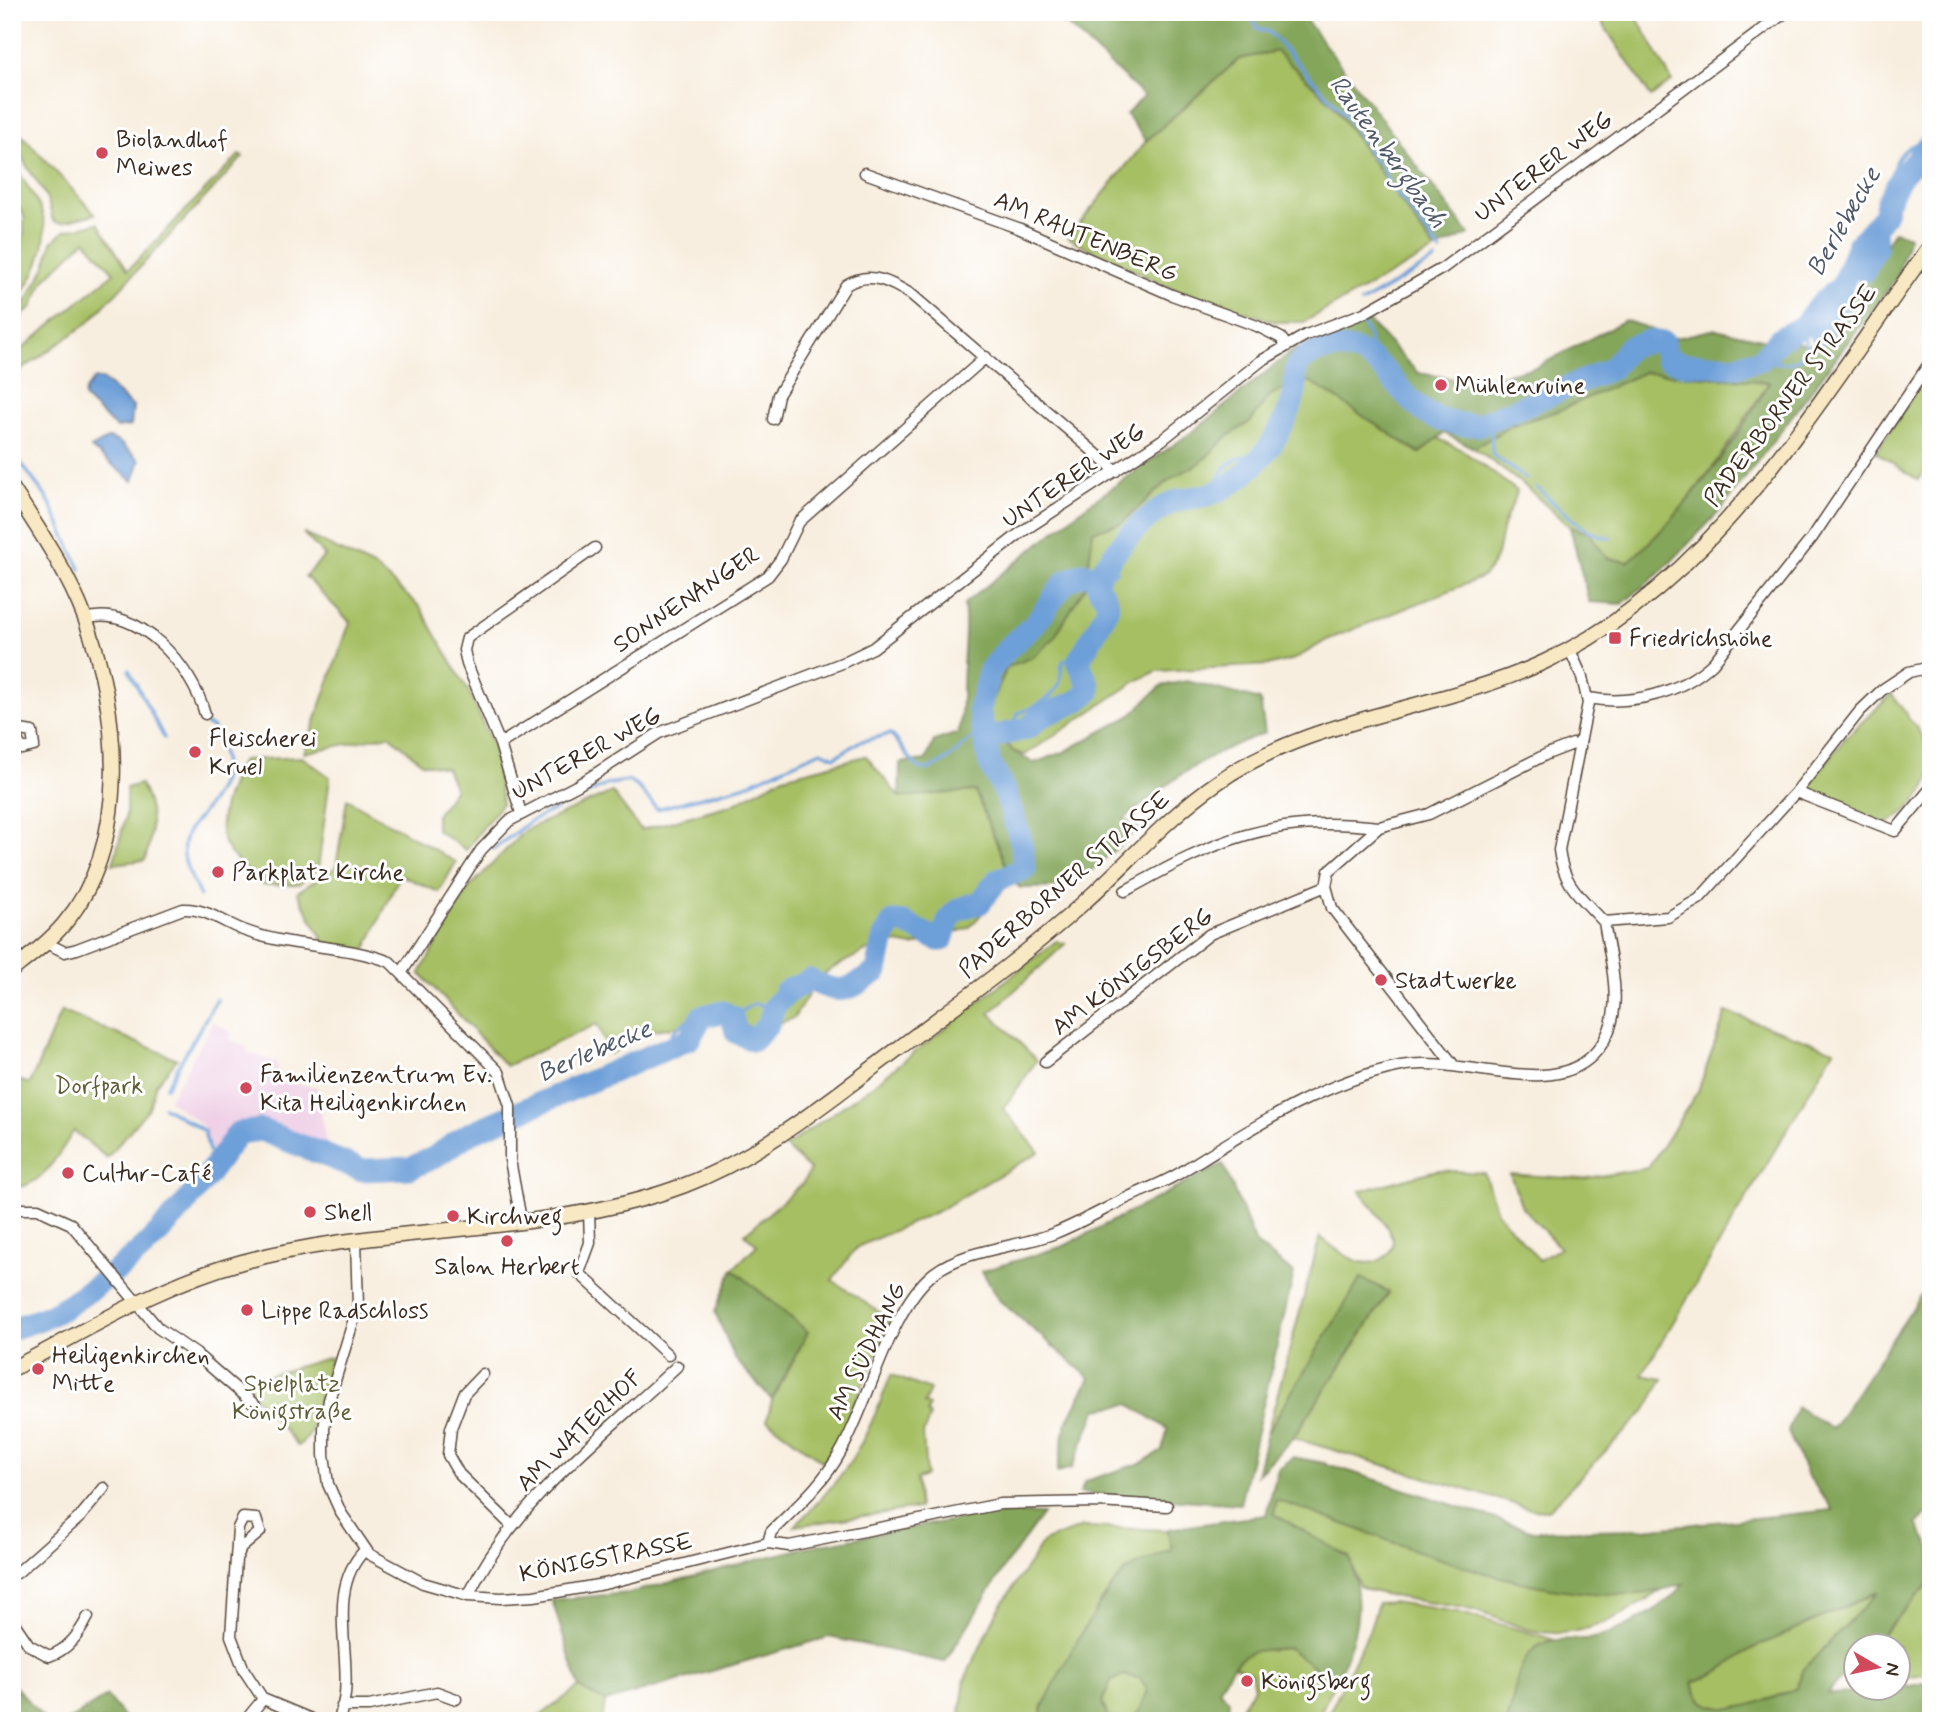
<svg xmlns="http://www.w3.org/2000/svg" width="1943" height="1733" viewBox="0 0 1943 1733" font-family="Mynerve,sans-serif">
	<style>
		.built { fill: #efd0e6 }
		.green { fill: #a6bf64; stroke: #707441; stroke-width: 2 }
		.forest { fill: #84a65a; stroke: #60683c; stroke-width: 2; fill-rule: evenodd }
		.water { fill: #6d9fd8; stroke: #54647b; stroke-width: 2 }
		.lines { fill: none; stroke-linecap: round; stroke-linejoin: round }
		.stream { stroke: #6d9fd8; stroke-width: 3.5 }
		.river { stroke: #6d9fd8; stroke-width: 23 }
		.street-casing { stroke: #57473b; stroke-width: 13 }
		.secondary-casing { stroke: #57473b; stroke-width: 17 }
		.street { stroke: #fff; stroke-width: 10 }
		.secondary { stroke: #f8e8c3; stroke-width: 14 }
		.poi-dot { fill: #d1495b; stroke: #fff; stroke-width: 2.5 }
		.labels { text-anchor: middle; stroke-width: 6; stroke-linejoin: round; paint-order: stroke }
		.poi-label { font-size: 24px; fill: #3b2a1e; stroke: #fff; text-anchor: start }
		.street-label { font-size: 24px; fill: #3b2a1e; stroke: #fff }
		.park-label { font-size: 24px; fill: #605e36; stroke: #fff }
		.water-label { font-size: 26px; font-style: italic; fill: #4f5968; stroke: #fff }
	</style>
	<rect width="100%" height="100%" fill="#fff"/>
	<filter id="ink" filterUnits="userSpaceOnUse"><feTurbulence type="fractalNoise" baseFrequency=".0143" numOctaves="2"/><feDisplacementMap in="SourceGraphic" scale="14" xChannelSelector="R" yChannelSelector="G"/><feConvolveMatrix kernelMatrix="1 2 1 2 8 2 1 2 1" color-interpolation-filters="sRGB"/></filter>
	<filter id="wash" filterUnits="userSpaceOnUse"><feTurbulence type="fractalNoise" baseFrequency=".00686" numOctaves="4" result="noise"/><feDisplacementMap in="SourceGraphic" scale="28" xChannelSelector="R" yChannelSelector="G"/><feGaussianBlur stdDeviation="1.57" result="paint"/><feColorMatrix in="noise" values="0 0 0 0 0 0 0 0 0 0 0 0 0 0 0 0 0 1.4 0 .05"/><feComposite in="paint" operator="in"/></filter>
	<g filter="url(#wash)">
		<rect width="100%" height="100%" fill="#f8eedf"/>
		<path class="built" d="M213,1022L232,1033L230,1039L248,1048L246,1052L277,1062L279,1082L317,1087L327,1150L287,1134L257,1126L245,1128L226,1139L219,1151L213,1153L203,1126L169,1100Z"/>
		<path class="green" d="M1595,12H1634L1672,81L1651,97Z
			M1276,51L1331,102L1435,250L1304,322H1276L1166,286L1068,238L1146,141L1239,59Z
			M18,131L95,214L61,223L53,221C51,214 50,206 47,199C37,176 13,158 18,131Z
			M239,155L243,157L88,323L20,371L12,385V357L114,273L85,240L45,279L32,307L12,324V316L24,305L45,268L52,242L64,231L98,223L128,270Z
			M12,158C19,176 33,192 41,210C53,240 34,284 12,305V270L24,233V216L12,196Z
			M1644,372L1769,382C1728,445 1686,513 1628,562L1607,558L1589,533L1570,527L1525,486L1474,448L1512,425L1558,411Z
			M1301,382H1311L1419,453L1437,438L1462,450L1517,491C1515,503 1508,511 1504,523C1496,548 1503,557 1481,578L1327,640L1295,659L1271,665L1157,671L1138,680L1025,755L1013,751L985,718L1007,667L1033,657L1053,639L1086,585L1093,531L1121,523L1170,479L1200,463L1228,436L1251,421L1270,395Z
			M1919,386L1931,391V462L1918,480L1876,452Z
			M303,533L376,568L420,607L470,694L493,747L502,803L466,850L436,830V815L455,789L446,768L422,763L389,735L304,753L350,622L305,576L325,556Z
			M1892,694C1901,709 1928,739 1931,755C1937,785 1911,810 1887,824L1812,794L1808,785L1847,736Z
			M866,756L899,797L975,791L1012,880L969,928L913,946L886,941L840,964L819,977L794,1018L753,1032L719,1019L649,1031L610,1054L597,1024L506,1066L420,973L467,890L525,830L612,792L641,830L733,804L783,777Z
			M302,757L330,777L318,869L299,884L263,885C252,874 237,863 228,850C210,825 231,783 242,760Z
			M140,784C155,809 153,833 145,860L113,864L126,815V788Z
			M347,799L456,862L439,892L400,875L366,949L360,950L324,942L297,892L336,867Z
			M1056,941L1065,944L990,1013L1037,1060L1003,1109L1039,1152L936,1212L857,1247L832,1280L891,1320L842,1432L823,1462L767,1420L772,1400L808,1332L733,1269L757,1245L745,1234L803,1183L810,1170L785,1147L873,1085Z
			M61,1011L177,1059L156,1084L149,1108L107,1158L74,1131C57,1155 44,1187 12,1188V1078L30,1084Z
			M1726,1012L1834,1050L1642,1375L1663,1379L1646,1410L1548,1510L1531,1509L1293,1438L1389,1293L1361,1278L1267,1433L1320,1237C1338,1250 1364,1276 1387,1255C1390,1252 1393,1247 1393,1241C1392,1229 1368,1202 1360,1191L1437,1170L1484,1173L1497,1212L1539,1260L1560,1248L1522,1207L1510,1174L1581,1179L1648,1168L1698,1091Z
			M331,1357L309,1436L298,1446L243,1383Z
			M891,1375L930,1390L924,1403L929,1406L927,1413L930,1416L923,1434L926,1476L916,1479L919,1508L794,1526C848,1475 865,1444 891,1375Z
			M1275,1499L1366,1529L1638,1594L1663,1589C1623,1615 1580,1643 1530,1630C1506,1623 1483,1611 1458,1607C1425,1601 1390,1599 1359,1586L1349,1557L1274,1514Z
			M1082,1527L1168,1530L1172,1550L1124,1574L1043,1705L1039,1721H959L965,1679L997,1612L1043,1542Z
			M1931,1581V1673L1898,1678V1646H1872Z
			M1880,1591L1804,1669L1796,1688C1766,1701 1704,1729 1693,1682L1716,1673L1751,1649Z
			M1393,1602L1457,1612L1552,1639L1533,1650L1507,1721H1325L1369,1631L1378,1603Z
			M1289,1648L1335,1683L1316,1721H1231L1254,1688L1251,1673L1232,1664L1250,1651Z
			M1123,1675L1140,1678L1148,1690L1141,1710L1130,1721L1108,1717L1102,1702L1111,1681Z
			M579,1687L605,1702L602,1721H533Z"/>
		<path class="forest" d="M1042,12H1300L1469,234L1435,250L1331,102L1276,51L1239,59L1146,141L1126,114L1144,96L1064,22Z
			M1894,231L1909,236L1897,277L1720,511L1663,570L1622,604L1589,602L1570,527L1589,533L1607,558L1628,562C1678,520 1739,439 1769,382L1644,372L1558,411L1512,425L1474,448L1444,433L1420,453L1311,382H1301L1270,395L1251,421L1228,436L1200,463L1170,479L1121,523L1093,531L1086,585L1053,639L1033,657L1007,667L985,718L1013,751L1034,763L1064,752L1130,716L1161,686L1187,681L1260,700L1265,733C1204,754 1173,779 1124,819L1139,828L1073,887L1020,888L1012,880L975,791L899,797L900,763L926,760L934,741L958,733C964,710 961,689 963,666C964,644 967,626 964,604L1086,506L1199,427L1292,351L1367,320L1418,373L1472,382L1537,367L1625,320L1675,338L1716,329L1785,344L1795,342L1815,346L1829,334Z
			M1223,1164L1256,1244L1294,1273L1240,1504L1080,1493L1085,1481L1141,1463L1162,1450L1168,1429L1129,1404L1097,1409L1072,1468L1057,1472L1066,1424L1090,1378L999,1300L982,1271L1064,1246Z
			M733,1269L808,1332L772,1400L735,1359L715,1312Z
			M1361,1278L1389,1292L1293,1438L1257,1475L1267,1433Z
			M1931,1281V1509L1917,1524L1931,1548V1581L1872,1645L1856,1646L1855,1663L1827,1694L1885,1692L1931,1681V1721H1507C1515,1698 1515,1669 1532,1651C1551,1632 1576,1644 1598,1637C1627,1628 1665,1608 1684,1584C1669,1587 1652,1594 1637,1594C1512,1599 1392,1538 1276,1500L1274,1514L1349,1557C1366,1607 1356,1638 1335,1683L1289,1648C1246,1651 1240,1649 1219,1690L1229,1700L1228,1713L1220,1721H1130L1140,1710L1148,1690L1140,1678L1123,1675L1111,1681L1102,1702L1108,1717L1118,1721H1039C1047,1690 1100,1596 1123,1574C1135,1563 1158,1557 1172,1550L1168,1529L1266,1515L1278,1469L1293,1457L1324,1463L1533,1531L1644,1529L1833,1510L1806,1473L1788,1432L1797,1407L1832,1429ZM1878,1592L1804,1669L1796,1689C1766,1701 1702,1729 1693,1682L1716,1673L1751,1649Z
			M992,1513L1043,1514L1005,1566L945,1662L829,1637L605,1702L579,1687L552,1600L629,1593L811,1546Z
			M12,1683L46,1721H12Z
			M107,1696L127,1721H68Z"/>
		<path class="water" d="M94,379H102L133,407L131,426L116,428L84,398L85,391Z
			M109,438L119,442L140,460L133,481L91,448Z"/>
		<g class="lines">
			<path class="stream" d="M1257,12L1254,21L1257,28L1269,32L1348,118L1374,160L1381,163L1389,186L1402,199L1441,252
				M1915,12L1931,22
				M1887,202C1887,176 1897,139 1931,143
				M1361,303L1435,260
				M1363,324L1370,340L1367,355
				M1762,359C1778,364 1798,368 1807,349L1802,327
				M1491,421L1492,454L1526,479
				M12,451L49,501L80,569
				M1536,487C1558,505 1581,534 1610,538
				M1210,495C1223,467 1230,454 1263,455
				M1100,574L1111,575L1116,571V553
				M129,670L164,738
				M1047,700L1060,706
				M1033,708L1038,719
				M1013,731L1018,713C1032,709 1055,698 1060,682C1062,674 1059,668 1064,660L1078,661
				M494,849L529,822L608,784L629,781L637,786L657,809L743,786L821,751L835,757L859,742L890,734C901,742 908,762 920,768C935,776 969,740 981,730
				M200,896C193,881 181,861 184,844C185,833 193,824 200,816C227,781 231,767 212,727L207,725
				M783,997L776,987C788,976 796,974 810,980
				M732,1017L753,1004L774,1007
				M671,1046L672,1033L693,1015L702,1016
				M166,1087L217,999
				M164,1107L204,1131L209,1151L219,1160"/>
			<path class="river" d="M1864,271L1875,248L1874,228
				M1820,333L1840,305L1842,286
				M986,739L1028,728L1042,716L1076,702L1089,692V686L1078,661C1082,655 1109,610 1108,606C1107,591 1088,589 1103,569C1120,544 1143,517 1171,503C1181,498 1196,498 1207,495C1228,490 1248,472 1262,456C1275,442 1292,409 1295,391C1297,381 1292,368 1301,361C1312,350 1332,348 1346,349C1381,353 1396,391 1422,410C1437,422 1459,425 1478,425L1611,369L1629,347L1649,341L1664,343L1666,358L1684,364L1737,366L1762,359L1780,338L1802,327L1823,301L1842,286L1858,245L1885,214L1887,202L1902,175L1931,143
				M12,1328C53,1318 69,1305 101,1282C162,1239 196,1193 238,1133L261,1130L362,1170L410,1168L433,1158L470,1133L689,1039L702,1016L723,1012L732,1017L736,1032L753,1040L768,1025L774,1007L786,993L810,980C843,996 848,991 877,971L884,937L893,922L904,923L938,940H942C950,913 952,909 980,903L997,880L1025,869L1020,837L1006,794L990,764L979,709L990,670L1010,646L1034,625L1065,582L1084,573"/>
		</g>
	</g>
	<g filter="url(#ink)">
		<g class="lines">
			<defs>
				<path id="street" d="M865,173L1018,228L1172,295L1257,326L1281,338L1286,345
					M773,419L778,395L846,285C870,270 891,282 912,295L1116,471
					M85,619C138,603 193,668 205,714
					M1570,650L1582,677L1588,703L1559,850C1563,885 1581,897 1604,922L1668,917L1699,899L1796,792L1860,711L1882,690L1909,672L1931,667
					M1588,698C1632,706 1681,693 1713,663L1812,538L1931,361
					M12,731L22,749L34,746L32,732L20,730L14,734
					M500,744L467,664L464,650L467,638L595,548
					M1796,792L1895,831L1931,788
					M521,813L500,744L768,576L781,559L799,522L986,357
					M1125,891C1218,839 1270,815 1379,827
					M46,943L65,952L77,949L183,909C205,908 223,922 243,930C290,948 344,944 390,962L499,1072L510,1106V1160L521,1220
					M402,972L481,850L509,821L578,785L659,733L842,663L873,648L1023,531L1162,440L1261,361L1306,335L1364,313L1443,268L1786,12
					M1045,1062L1210,934L1326,886
					M1452,1063L1332,908L1326,886L1329,871L1379,827L1429,814L1547,754L1573,744L1580,747
					M12,1209H38L71,1224L158,1328L196,1354L255,1405
					M589,1211L590,1243L579,1273L668,1355
					M356,1241L358,1306L329,1400L324,1428V1455L328,1484L341,1513L369,1554L423,1583L468,1596L501,1598L534,1596L604,1584L768,1543L789,1546L1000,1504L1098,1502L1167,1506
					M483,1374L464,1394L451,1428L448,1455L459,1474L512,1526
					M768,1543L771,1532C796,1507 823,1484 840,1453C869,1404 890,1307 934,1273C967,1248 1017,1248 1055,1233C1080,1223 1104,1209 1129,1197C1148,1188 1169,1181 1186,1169C1252,1128 1324,1081 1401,1066C1459,1054 1549,1100 1593,1055C1629,1018 1611,967 1604,922
					M237,1557L241,1548L260,1532L256,1519L243,1518L238,1528L231,1636L244,1670L263,1699
					M12,1573H17L80,1517L104,1488
					M468,1596C515,1500 601,1438 677,1366
					M12,1620L29,1645L49,1656C68,1650 79,1634 88,1617
					M342,1706H369L437,1692L456,1699
					M245,1721L263,1699L316,1721
					M339,1721C341,1712 344,1703 345,1694C350,1647 327,1588 365,1550"/>
				<path id="secondary" d="M12,488C39,530 67,571 85,618C119,709 132,844 64,924C49,942 30,956 12,970
					M12,1369C87,1330 160,1284 242,1262C387,1222 544,1238 685,1185C764,1155 832,1098 899,1048C960,1002 1023,957 1081,905C1126,865 1168,816 1218,782C1310,717 1439,710 1542,663C1715,586 1823,392 1931,245"/>
			</defs>
			<use href="#street" class="street-casing"/>
			<use href="#secondary" class="secondary-casing"/>
			<use href="#street" class="street"/>
			<use href="#secondary" class="secondary"/>
		</g>
	</g>
	<g class="poi-dot">
		<circle cx="102" cy="153" r="7"/>
		<circle cx="1441" cy="385" r="7"/>
		<rect x="1608" y="631" width="14" height="14" rx="3.5"/>
		<circle cx="195" cy="752" r="7"/>
		<circle cx="218" cy="872" r="7"/>
		<circle cx="1381" cy="980" r="7"/>
		<circle cx="246" cy="1088" r="7"/>
		<circle cx="68" cy="1173" r="7"/>
		<circle cx="310" cy="1212" r="7"/>
		<circle cx="453" cy="1216" r="7"/>
		<circle cx="507" cy="1241" r="7"/>
		<circle cx="247" cy="1310" r="7"/>
		<circle cx="38" cy="1369" r="7"/>
		<circle cx="1247" cy="1681" r="7"/>
	</g>
	<g class="labels">
		<g class="poi-label">
			<text x="116" y="147">Biolandhof<tspan x="116" dy="28">Meiwes</tspan></text>
			<text x="1455" y="393">Mühlenruine</text>
			<text x="1629" y="646">Friedrichshöhe</text>
			<text x="209" y="746">Fleischerei<tspan x="209" dy="28">Kruel</tspan></text>
			<text x="232" y="880">Parkplatz Kirche</text>
			<text x="1395" y="988">Stadtwerke</text>
			<text x="260" y="1082">Familienzentrum Ev.<tspan x="260" dy="28">Kita Heiligenkirchen</tspan></text>
			<text x="82" y="1181">Cultur-Café</text>
			<text x="324" y="1220">Shell</text>
			<text x="467" y="1224">Kirchweg</text>
			<text x="507" y="1274" text-anchor="middle">Salon Herbert</text>
			<text x="261" y="1318">Lippe Radschloss</text>
			<text x="52" y="1363">Heiligenkirchen<tspan x="52" dy="28">Mitte</tspan></text>
			<text x="1261" y="1689">Königsberg</text>
		</g>
		<g class="street-label">
			<text transform="translate(1543 166) rotate(-37)" y="8">UNTERER WEG</text>
			<text transform="translate(1086 236) rotate(23)" y="8">AM RAUTENBERG</text>
			<text transform="translate(1790 395) rotate(-53)" y="8">PADERBORNER STRASSE</text>
			<text transform="translate(1073 475) rotate(-34)" y="8">UNTERER WEG</text>
			<text transform="translate(686 599) rotate(-34)" y="8">SONNENANGER</text>
			<text transform="translate(586 753) rotate(-29)" y="8">UNTERER WEG</text>
			<text transform="translate(1064 884) rotate(-41)" y="8">PADERBORNER STRASSE</text>
			<text transform="translate(1132 971) rotate(-37)" y="8">AM KÖNIGSBERG</text>
			<text transform="translate(866 1351) rotate(-64)" y="8">AM SÜDHANG</text>
			<text transform="translate(579 1430) rotate(-44)" y="8">AM WATERHOF</text>
			<text transform="translate(606 1557) rotate(-11)" y="8">KÖNIGSTRASSE</text>
		</g>
		<g class="park-label">
			<text x="99" y="1093">Dorfpark</text>
			<text x="292" y="1391">Spielplatz<tspan x="292" dy="28">Königstraße</tspan></text>
		</g>
		<g class="water-label">
			<text transform="translate(1389 151) rotate(54)" y="9">Rautenbergbach</text>
			<text transform="translate(1843 221) rotate(-60)" y="9">Berlebecke</text>
			<text transform="translate(594 1050) rotate(-23)" y="9">Berlebecke</text>
		</g>
	</g>
	<rect width="1943" height="1733" fill="none" stroke="#fff" stroke-width="42"/>
	<g transform="translate(1877 1667) rotate(99)"><circle r="33" fill="#ffffff" stroke="#b1aaa5" stroke-width="2"/>
	<path d="M0-5L12 26L0 18L-12 26Z" fill="#d1495b"/>
	<text y="-10" font-size="19" font-weight="bold" text-anchor="middle" fill="#3b2a1e">N</text>
	</g>
</svg>
